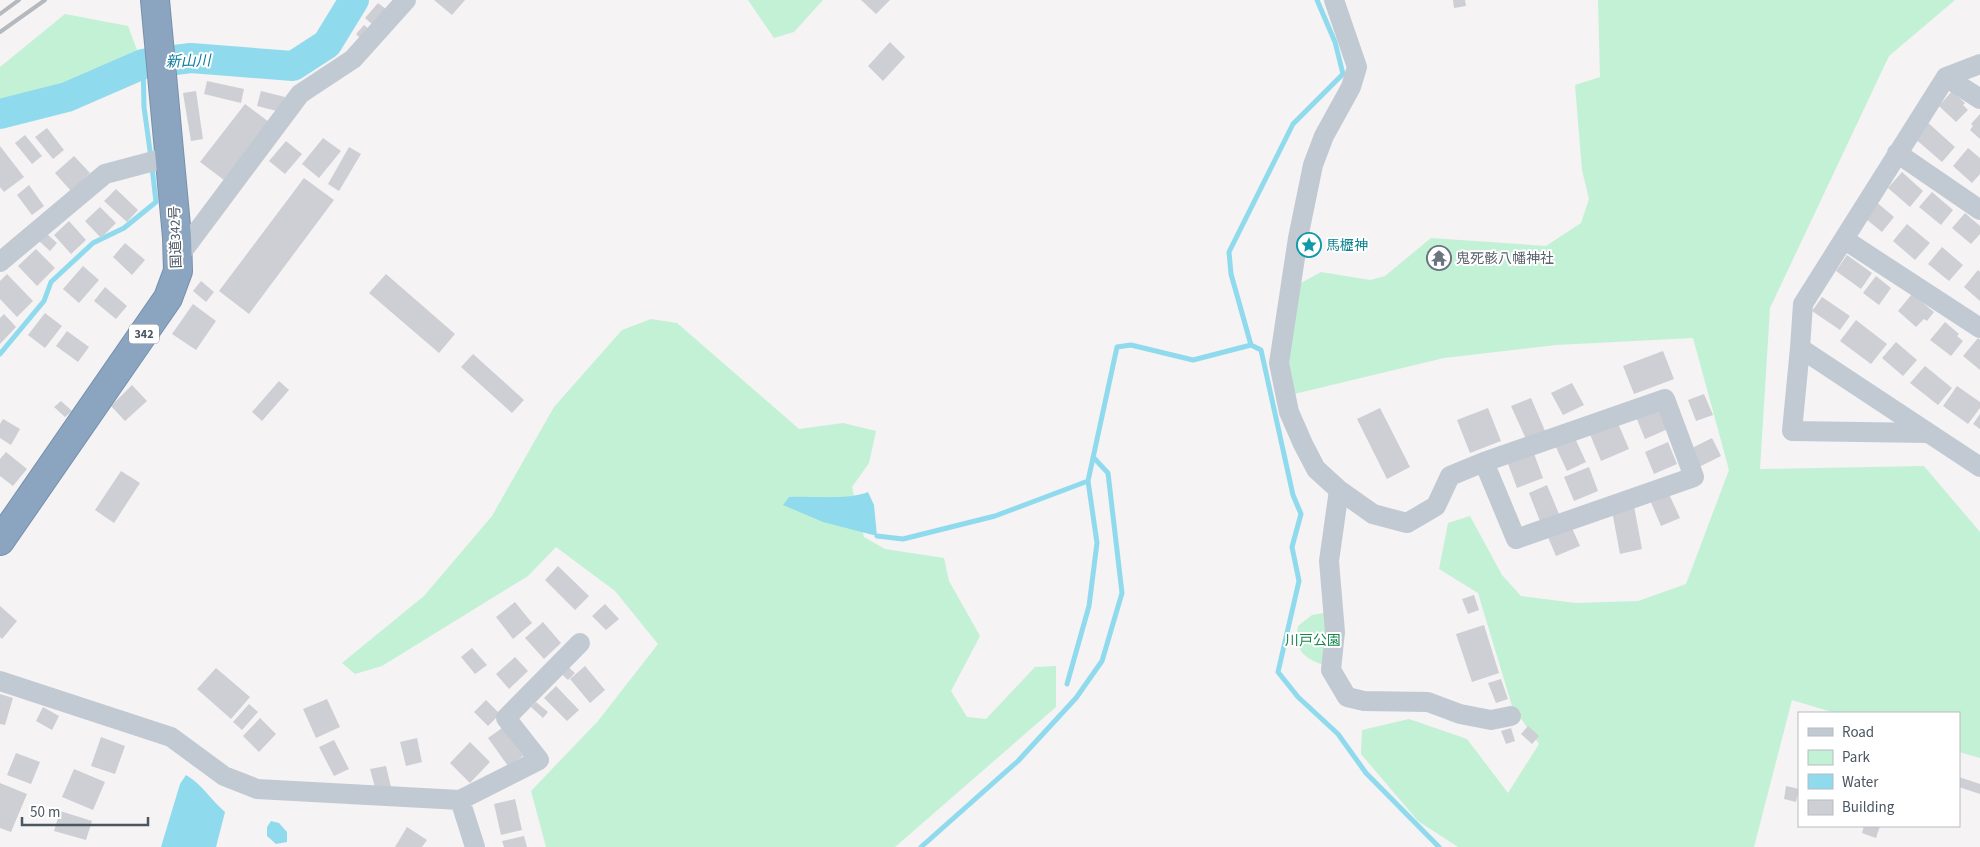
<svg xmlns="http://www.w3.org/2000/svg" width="1980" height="847" viewBox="0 0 1980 847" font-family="'Source Sans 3','Noto Sans JP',sans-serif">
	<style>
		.green { fill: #c3f1d5 }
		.water { fill: #90daee }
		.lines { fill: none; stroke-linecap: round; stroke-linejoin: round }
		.stream { stroke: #90daee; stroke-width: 5 }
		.river { stroke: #90daee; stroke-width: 30 }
		.building { fill: #cdcfd5 }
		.highway-casing { stroke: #7690ad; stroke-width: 30 }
		.minor { stroke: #c1cad2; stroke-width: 20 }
		.highway { stroke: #8ba5c1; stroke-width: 28 }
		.rail { stroke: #b5b8bd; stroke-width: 4 }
		.labels { text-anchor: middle; stroke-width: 4; stroke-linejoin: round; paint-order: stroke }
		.shield { fill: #fff; stroke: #808990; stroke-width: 1 }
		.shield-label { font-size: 12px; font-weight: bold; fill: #4a5661 }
		.street-label { font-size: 14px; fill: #4a5661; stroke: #fff }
		.culture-label { font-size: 14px; fill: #0d838f; stroke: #fff; text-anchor: start }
		.worship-label { font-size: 14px; fill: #5b616d; stroke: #fff; text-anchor: start }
		.park-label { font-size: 14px; fill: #17864f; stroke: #fff }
		.water-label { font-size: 15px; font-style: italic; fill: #0c7c9b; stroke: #fff }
	</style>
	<rect width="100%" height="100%" fill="#f5f3f3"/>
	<path class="green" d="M748,0H823L794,32L774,38Z
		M1598,0H1955L1889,56L1770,308L1760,469L1924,466L1980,532V758L1959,752V713H1835L1792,700L1754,847H1458L1418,821L1361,754L1362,730L1409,719L1467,739L1508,793L1539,744L1512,706L1478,593L1439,569L1448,523L1470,516L1502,575L1521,596L1576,603L1638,601L1686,584L1729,470L1693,338L1556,345L1444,358L1290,395L1286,355L1292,288L1321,272L1370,280L1385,276L1431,238L1546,246L1581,223L1589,199L1582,170L1575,85L1600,77Z
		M65,14L128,26L139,55L84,80L0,99V67Z
		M651,319L677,323L799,429L843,423L876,431L869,463L852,487L864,537L885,549L944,558L949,581L980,636L951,691L967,717L986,719L1035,667L1056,666V707L895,847H546L531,791L598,721L658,644L615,591L556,547L528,576L382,666L355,674L342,663L424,596L492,516L554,407L622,330Z
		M1329,612L1330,667C1307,660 1293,653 1298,626L1312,615Z"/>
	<path class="water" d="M868,492L874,505L877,536L823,522L783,505L789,497C811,496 850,500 868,492Z
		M186,775C202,784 211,800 225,812L216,847H161L180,784Z
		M271,821L279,823L287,832V842L276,844L267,836V827Z"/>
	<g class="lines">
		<path class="stream" d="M1317,0L1335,42L1343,74L1293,124L1229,252L1231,274L1251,345L1261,350L1293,495L1301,514L1292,547L1299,581L1278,672L1298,697L1338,734L1366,773L1439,847
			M143,64L144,107L151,158
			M0,354L44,301L51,282L93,243L124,228L156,202L152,167
			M877,536L903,539L995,516L1088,481
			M1067,684L1089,606L1097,543L1088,481L1117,347L1131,345L1193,360L1251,345
			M921,847L1018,761L1076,698L1102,661L1122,593L1108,473L1093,457"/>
		<path class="river" d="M0,114L67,97L143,64L191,58L293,66L327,44L354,0"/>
	</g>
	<path class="building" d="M434,0H465L452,15Z
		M861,0H890L876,14Z
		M1453,0H1465L1466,6L1454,8Z
		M378,3L387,10L374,26L365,18Z
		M364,25L370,30L361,39L356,34Z
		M890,42L905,57L883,81L868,66Z
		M207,81L244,89L241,103L204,94Z
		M196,91L203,139L191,141L183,93Z
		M261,91L285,97L281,112L257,106Z
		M1952,91L1965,103L1963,105L1968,110L1956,122L1939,106Z
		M245,104L269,122L224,180L200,162Z
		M1980,114V139L1970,130L1973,126L1971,124Z
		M1926,121L1955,147L1942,162L1913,137Z
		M47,128L64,150L53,159L35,137Z
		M25,135L42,156L32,164L15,143Z
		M323,138L341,151L319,178L302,164Z
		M286,141L302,154L285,174L269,161Z
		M0,146L24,177L4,192L0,187Z
		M349,147L361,154L339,191L328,184Z
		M1968,148L1980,158V174L1972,183L1953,166Z
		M74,156L90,173L71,191L55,173Z
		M1902,172L1923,191L1910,207L1888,188Z
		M304,178L334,200L249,314L219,291Z
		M29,185L44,206L32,215L17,195Z
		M116,189L138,210L127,222L104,201Z
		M1932,192L1953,210L1941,225L1919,207Z
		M1874,200L1894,217L1882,232L1861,215Z
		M100,207L116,223L101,238L85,221Z
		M1965,213L1980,226V234L1971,244L1952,228Z
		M69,221L86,240L71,254L54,235Z
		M1907,224L1930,243L1915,260L1893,241Z
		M46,233L57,243L50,251L39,241Z
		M125,243L145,260L132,275L113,257Z
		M1942,247L1963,265L1949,281L1928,264Z
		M36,249L55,268L37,286L18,266Z
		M1435,252L1447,253L1446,267L1435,266V261L1430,260Z
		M1847,255L1872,273L1861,289L1836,271Z
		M83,266L99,280L79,303L63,289Z
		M1978,270L1980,272V301L1964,287Z
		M7,274L33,301L17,317L0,299V281Z
		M386,274L455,334L439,353L369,293Z
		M1876,276L1891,288L1879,305L1863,293Z
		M201,281L214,292L206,302L193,291Z
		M105,287L127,306L116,319L94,301Z
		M1912,294L1934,312L1927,321L1924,319L1916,327L1898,311Z
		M1822,297L1850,316L1840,330L1812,311Z
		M193,304L216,321L196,350L172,334Z
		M45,313L62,326L45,348L28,335Z
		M4,314L16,327L0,344V318Z
		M1856,320L1887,344L1871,364L1840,341Z
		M1945,322L1959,334L1957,336L1963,341L1951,356L1930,340Z
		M67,331L89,347L78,362L56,346Z
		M1978,338L1980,340V370L1963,356Z
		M1896,342L1917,360L1903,376L1882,358Z
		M1663,351L1674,379L1634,394L1623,366Z
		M473,354L524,400L512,413L461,367Z
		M1925,366L1952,388L1938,405L1910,383Z
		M279,381L289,390L262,421L252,412Z
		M1572,383L1584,405L1563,415L1551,393Z
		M132,385L147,401L125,421L111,406Z
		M1957,386L1980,402V408L1968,424L1943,406Z
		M1704,394L1713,415L1696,421L1688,400Z
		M1531,398L1545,431L1526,439L1511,406Z
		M61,401L72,411L65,417L54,407Z
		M1380,408L1410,467L1387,479L1357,419Z
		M1488,408L1501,441L1470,453L1457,420Z
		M1659,408L1668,429L1645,439L1636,417Z
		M1980,414V429L1973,424Z
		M3,419L20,429L11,445L0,438V424Z
		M1617,421L1629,449L1601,461L1589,432Z
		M1574,436L1586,462L1567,471L1555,445Z
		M1712,438L1721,456L1699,467L1690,449Z
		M1668,442L1677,464L1654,474L1645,452Z
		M1533,451L1543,478L1517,488L1507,461Z
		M6,452L27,469L13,486L0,476V459Z
		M1589,467L1598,491L1574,501L1564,477Z
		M121,471L140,483L114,523L95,510Z
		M1547,485L1559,514L1540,521L1529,493Z
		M1668,492L1680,518L1661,526L1650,500Z
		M1634,506L1642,549L1620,554L1612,511Z
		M1569,521L1580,546L1556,556L1545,530Z
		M558,566L589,596L575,610L545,580Z
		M1474,595L1479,610L1468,614L1462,599Z
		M515,602L532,623L513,639L496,617Z
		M605,604L619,619L606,630L592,616Z
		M0,606L17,621L2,639L0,637Z
		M543,622L561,643L544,659L525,638Z
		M1484,625L1499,673L1472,682L1456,634Z
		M472,648L487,665L475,674L461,657Z
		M515,657L528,671L509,689L496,674Z
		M565,664L575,673L568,680L558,671Z
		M585,666L605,690L590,703L570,679Z
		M216,668L250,697L231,719L197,689Z
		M1501,679L1508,699L1496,703L1488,683Z
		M556,686L579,710L567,721L544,698Z
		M0,694L13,698L5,725L0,724Z
		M327,699L340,727L316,738L303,709Z
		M486,700L500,714L488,726L474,712Z
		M536,702L548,712L543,718L531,707Z
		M249,704L258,712L242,730L233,722Z
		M43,707L59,716L52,730L36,721Z
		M260,718L276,734L259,752L243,736Z
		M1528,726L1539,736L1532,744L1521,734Z
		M502,728L523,756L508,766L488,738Z
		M1511,728L1515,741L1506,744L1501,731Z
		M101,737L125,746L115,774L91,766Z
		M417,738L422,762L406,766L400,742Z
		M334,740L349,769L334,776L319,747Z
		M470,742L490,762L470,783L450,763Z
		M16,753L40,762L31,784L7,775Z
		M386,766L391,787L376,791L370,769Z
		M74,769L105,782L93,810L62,797Z
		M1959,777L1980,784V794L1959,787Z
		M0,783L27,794L11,832L0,828Z
		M1786,786L1799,789L1796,802L1784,799Z
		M515,799L522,830L501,835L494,804Z
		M60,811L92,821L86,840L54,831Z
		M1864,826H1880L1876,838L1862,833Z
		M407,827L427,840L422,847H395Z
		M524,836L527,847H504L502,841Z"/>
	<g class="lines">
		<defs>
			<path id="highway" d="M0,541L168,298L178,271L177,237L155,0"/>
		</defs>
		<use href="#highway" class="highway-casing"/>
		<path class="minor" d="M1334,0L1357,67L1351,87L1324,136L1313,165L1298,238L1279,363L1289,412L1303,444L1316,469L1339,490L1329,561L1335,632L1331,670L1347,697L1364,701L1428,702L1460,714L1491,720L1511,716
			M1980,64L1946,77L1803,304L1800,348L1980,467
			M1946,77L1980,99
			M1897,153L1980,210
			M1845,240L1980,328
			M179,256L300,94L353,59L406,0
			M0,262L105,174L169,157
			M1800,348L1792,431L1927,433
			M1339,490L1373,514L1407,523L1436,506L1450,476L1484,462L1665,399L1694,477L1516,539L1484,462
			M0,681L171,737L224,776L257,789L460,800L475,847
			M460,800L539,760L506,718L580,643"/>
		<use href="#highway" class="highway"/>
		<path class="rail" d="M0,14L19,0
			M0,32L45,0"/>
	</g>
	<defs>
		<symbol id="sight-ring" viewBox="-11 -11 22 22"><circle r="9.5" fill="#fff" stroke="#0f9aa8" stroke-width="1.5"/><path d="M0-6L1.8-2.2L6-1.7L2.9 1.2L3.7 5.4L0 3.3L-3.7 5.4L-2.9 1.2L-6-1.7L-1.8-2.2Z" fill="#0f9aa8"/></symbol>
		<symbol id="temple-ring" viewBox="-11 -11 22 22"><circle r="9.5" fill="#fff" stroke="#6b7280" stroke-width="1.5"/><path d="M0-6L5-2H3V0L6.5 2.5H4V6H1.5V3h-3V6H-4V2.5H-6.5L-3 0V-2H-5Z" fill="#6b7280"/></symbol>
	</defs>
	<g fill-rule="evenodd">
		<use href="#sight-ring" x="1295" y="231" width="28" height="28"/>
		<use href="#temple-ring" x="1425" y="244" width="28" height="28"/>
	</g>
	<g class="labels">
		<rect class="shield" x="129" y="324.5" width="30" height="19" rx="4"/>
		<g class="shield-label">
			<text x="144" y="338">342</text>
		</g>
		<g class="street-label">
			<text transform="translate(175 237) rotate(-92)" y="5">国道342号</text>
		</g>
		<g class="culture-label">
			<text x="1326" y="250">馬櫪神</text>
		</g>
		<g class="worship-label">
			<text x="1456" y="263">鬼死骸八幡神社</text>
		</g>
		<g class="park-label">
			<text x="1313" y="645">川戸公園</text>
		</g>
		<g class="water-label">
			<text transform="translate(188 61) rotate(-2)" y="5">新山川</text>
		</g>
	</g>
	<rect x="1798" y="712" width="162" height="115" fill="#ffffff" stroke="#b7bbc0"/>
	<rect x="1808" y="728" width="25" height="8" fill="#c1cad2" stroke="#b7bbc0"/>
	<text x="1842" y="737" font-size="15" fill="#4a5661">Road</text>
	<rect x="1808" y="750" width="25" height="15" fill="#c3f1d5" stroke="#b7bbc0"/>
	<text x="1842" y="762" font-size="15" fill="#4a5661">Park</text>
	<rect x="1808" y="774" width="25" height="15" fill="#90daee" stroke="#b7bbc0"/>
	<text x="1842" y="787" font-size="15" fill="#4a5661">Water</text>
	<rect x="1808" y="800" width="25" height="15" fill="#cdcfd5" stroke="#b7bbc0"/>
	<text x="1842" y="812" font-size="15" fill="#4a5661">Building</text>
	<path d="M22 817v8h126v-8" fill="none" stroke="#4a5661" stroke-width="2.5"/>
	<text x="30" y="817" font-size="15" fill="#4a5661" stroke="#ffffff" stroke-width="4" paint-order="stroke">50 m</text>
</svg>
